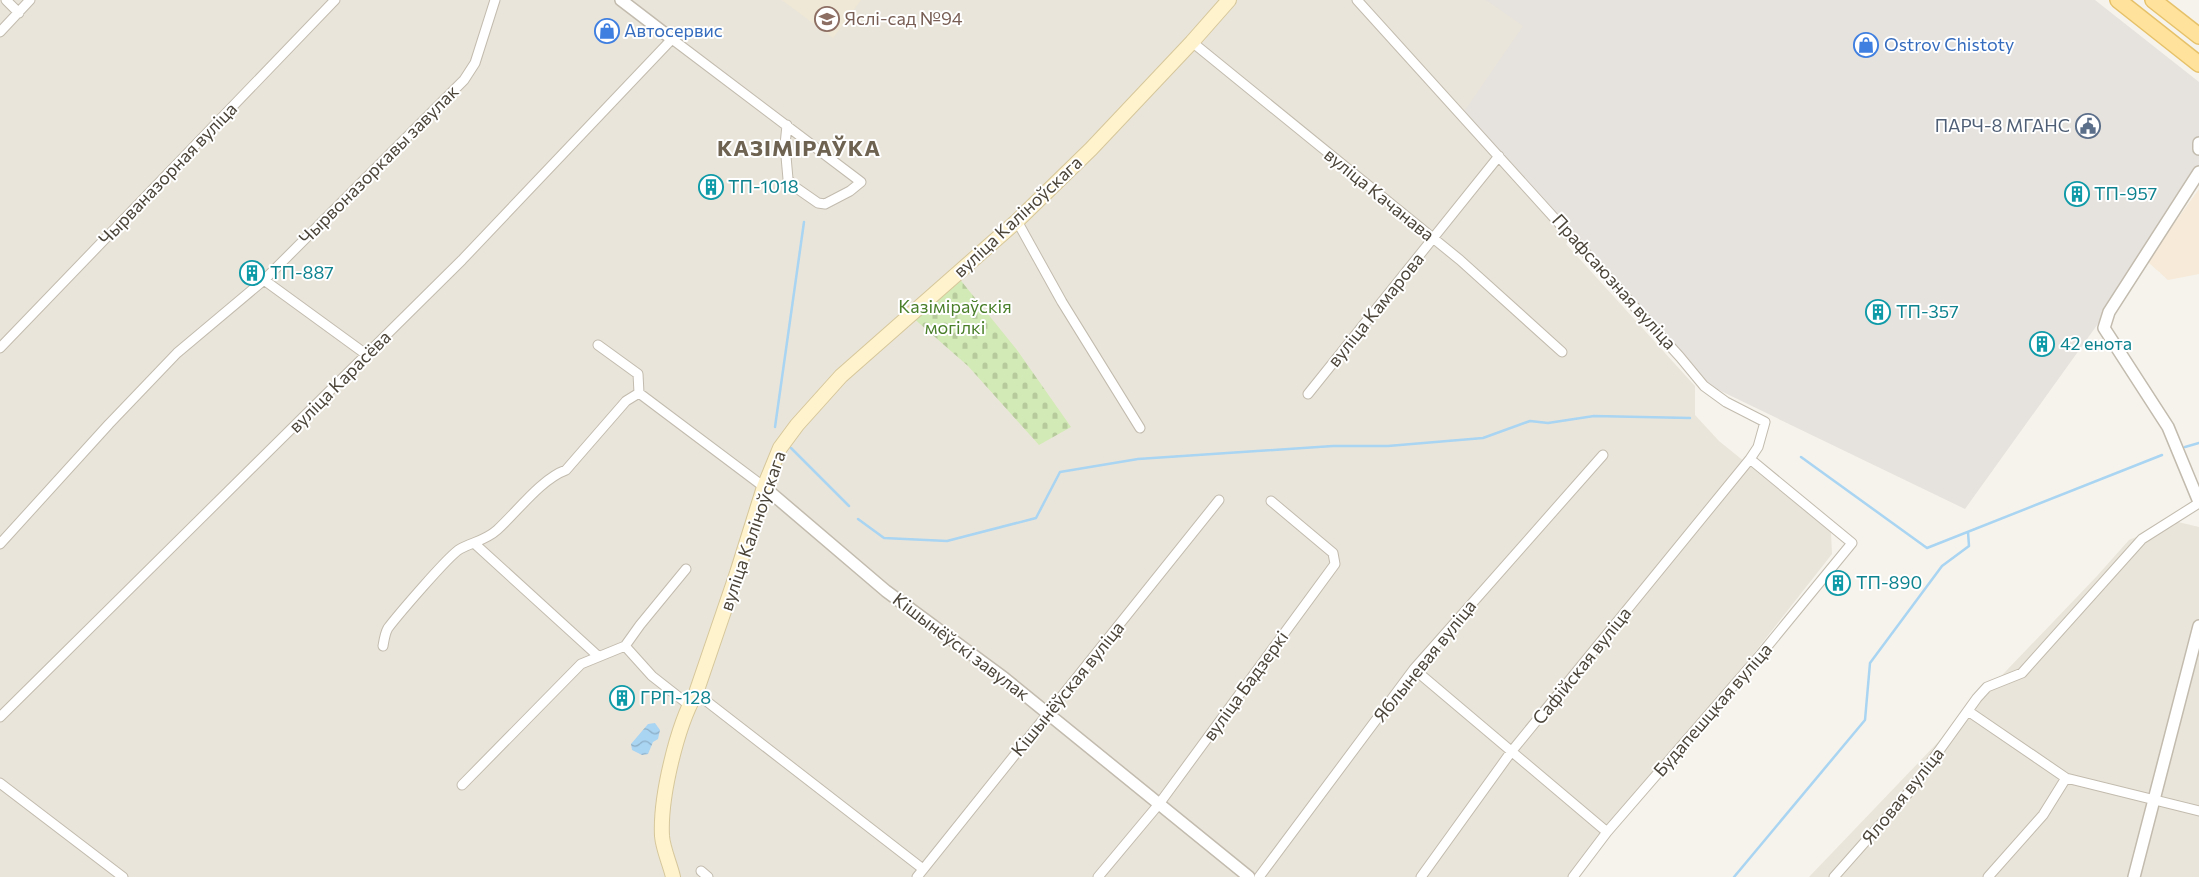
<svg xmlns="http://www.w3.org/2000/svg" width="2199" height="877" viewBox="0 0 2199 877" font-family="Commissioner,sans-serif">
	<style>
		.residential { fill: #eae5da }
		.commercial { fill: #f7ead8 }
		.industrial { fill: #e6e2dd }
		.education { fill: #efe8d6 }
		.cemetery { fill: url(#cemetery-stones) }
		.water { fill: url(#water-waves) }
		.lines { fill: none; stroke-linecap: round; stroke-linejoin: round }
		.stream { stroke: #a9d4f2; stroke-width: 2.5 }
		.minor-casing { stroke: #c2bbae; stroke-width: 11 }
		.tertiary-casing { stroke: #c2bbae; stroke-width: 14 }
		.secondary-casing { stroke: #d6c79b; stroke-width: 16 }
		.primary-casing { stroke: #e6c16a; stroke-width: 18 }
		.minor { stroke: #fff; stroke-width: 9 }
		.tertiary { stroke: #fff; stroke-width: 11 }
		.secondary { stroke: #fff3cd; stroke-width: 14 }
		.primary { stroke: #ffe39c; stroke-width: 15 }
		.labels { text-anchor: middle; stroke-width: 4; stroke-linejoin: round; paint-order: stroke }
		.education-label { font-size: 18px; fill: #785e54; stroke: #fff; text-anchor: start }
		.shop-label { font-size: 18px; fill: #366cbe; stroke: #fff; text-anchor: start }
		.service-label { font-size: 18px; fill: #4e5e75; stroke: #fff; text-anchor: end }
		.street-label { font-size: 18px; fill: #4b4439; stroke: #fff }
		.culture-label { font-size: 18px; fill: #0d838f; stroke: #fff; text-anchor: start }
		.park-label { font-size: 18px; fill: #4a7f2a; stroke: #fff }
		.district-label { font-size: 22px; font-weight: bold; letter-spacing: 1px; fill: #6e6250; stroke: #fff }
	</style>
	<defs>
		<pattern id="cemetery-stones" width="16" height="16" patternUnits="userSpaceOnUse" patternTransform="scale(1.25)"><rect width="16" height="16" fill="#d2eab5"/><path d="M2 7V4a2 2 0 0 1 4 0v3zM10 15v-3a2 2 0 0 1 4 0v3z" fill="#b6ca9c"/></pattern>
		<pattern id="water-waves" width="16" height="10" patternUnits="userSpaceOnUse" patternTransform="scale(1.25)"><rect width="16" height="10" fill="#a9d4f2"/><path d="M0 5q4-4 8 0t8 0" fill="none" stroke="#8caec5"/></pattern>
	</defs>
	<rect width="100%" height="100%" fill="#f6f3ec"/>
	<path class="residential" d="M0,0H1495L1643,115L1566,244L1695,386V415L1719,441L1831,532L1832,554L1578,877H0Z
		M2174,521L2199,527V877H1809L2097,576L2129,540Z"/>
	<path class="commercial" d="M2199,189V274L2168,280L2147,261Z"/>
	<path class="industrial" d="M1486,0H2095L2199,82V183L1965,509L1698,380L1463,113L1523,26Z"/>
	<path class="education" d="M782,0H861L833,38Z"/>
	<path class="cemetery" d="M958,277L1017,350L1071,427L1039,445L968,366L911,316Z"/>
	<path class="water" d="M655,723L660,730L658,739L653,742L648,754L642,755L632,750L631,744L648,724Z"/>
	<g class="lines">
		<path class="stream" d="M775,427L804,222
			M2185,447L2199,443
			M791,448L849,506
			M1801,457L1927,548L2162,455
			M858,519L884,538L947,541L1036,518L1060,472L1138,459L1333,446H1388L1483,438L1530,421L1548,423L1594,416L1690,418
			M1734,877L1865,720L1870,663L1942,566L1969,546L1968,532"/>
		<defs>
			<path id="minor" d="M6,0L19,13
				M1357,0L1680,357L1704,386L1726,402L1765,422L1758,447L1750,459L1852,543L1761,654L1607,832L1573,877
				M0,32L30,0
				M1192,42L1460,260L1562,352
				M1017,221L1062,302L1140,428
				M264,280L367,355
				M598,345L638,374L639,393L764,487
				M0,348L335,0
				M1308,394L1499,156
				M0,544L109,424L177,353L264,280L464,80L475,63L495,0
				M475,544L598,656
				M383,646C384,640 385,633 388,628C398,615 449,555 460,549C473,542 486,540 497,530C517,512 541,479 566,470L626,401L639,393
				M625,646L652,676L689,705
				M1414,669L1607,832
				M696,693L923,869
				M1968,711L2066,778L2199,811
				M0,717L462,260L672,39L861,182L850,191L825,204L818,203L795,187L788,179L785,145L787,125
				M0,783L123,877
				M462,785L581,664L625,646L640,625L686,569
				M701,871L708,877
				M917,877L1219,500
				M1098,877L1159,804L1335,564L1333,553L1271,501
				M1259,877L1414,669L1603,455
				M1421,877L1511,752L1750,459
				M1834,877L1910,791L1977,698L1987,687L2022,673L2142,539L2199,503
				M1988,877L2043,815L2066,778"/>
			<path id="tertiary" d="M621,0L672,39
				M2199,143V149
				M2199,172L2109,312L2104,328L2168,427L2199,502
				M764,487L886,591L1004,678L1249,877
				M2134,877L2199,626"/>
			<path id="secondary" d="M673,877C670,864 663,849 662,836C660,797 677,726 696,693L737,573L764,487L780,448L797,425L841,376L1017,221L1091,149L1192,42L1229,0"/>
			<path id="primary" d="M2118,0L2199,64
				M2153,0L2199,36"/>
		</defs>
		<use href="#minor" class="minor-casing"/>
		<use href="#tertiary" class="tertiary-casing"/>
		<use href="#secondary" class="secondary-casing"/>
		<use href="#primary" class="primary-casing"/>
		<use href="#minor" class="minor"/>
		<use href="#tertiary" class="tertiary"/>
		<use href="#secondary" class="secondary"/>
		<use href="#primary" class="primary"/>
	</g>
	<defs>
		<symbol id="school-ring" viewBox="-11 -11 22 22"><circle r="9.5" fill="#fff" stroke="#8d6e63" stroke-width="1.5"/><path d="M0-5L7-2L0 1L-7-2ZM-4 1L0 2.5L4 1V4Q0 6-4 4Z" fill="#8d6e63"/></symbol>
		<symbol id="shop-ring" viewBox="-11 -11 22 22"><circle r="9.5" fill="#fff" stroke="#3f7fe0" stroke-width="1.5"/><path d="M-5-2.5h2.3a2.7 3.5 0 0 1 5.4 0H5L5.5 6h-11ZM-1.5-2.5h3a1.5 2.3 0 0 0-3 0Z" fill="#3f7fe0"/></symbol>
		<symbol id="civic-ring" viewBox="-11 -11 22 22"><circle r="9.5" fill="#fff" stroke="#5c6f8a" stroke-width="1.5"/><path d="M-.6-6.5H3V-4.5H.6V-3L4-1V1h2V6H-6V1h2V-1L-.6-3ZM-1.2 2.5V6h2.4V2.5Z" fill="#5c6f8a"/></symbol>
		<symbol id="building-ring" viewBox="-11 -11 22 22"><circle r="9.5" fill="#fff" stroke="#0f9aa8" stroke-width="1.5"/><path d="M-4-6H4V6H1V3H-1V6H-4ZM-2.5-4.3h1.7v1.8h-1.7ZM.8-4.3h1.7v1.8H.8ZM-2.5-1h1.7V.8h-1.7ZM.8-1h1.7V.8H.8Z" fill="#0f9aa8"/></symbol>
	</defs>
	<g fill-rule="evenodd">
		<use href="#school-ring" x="813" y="5" width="28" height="28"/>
		<use href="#shop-ring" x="593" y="17" width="28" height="28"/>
		<use href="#shop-ring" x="1852" y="31" width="28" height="28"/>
		<use href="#civic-ring" x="2074" y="112" width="28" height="28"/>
		<use href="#building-ring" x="697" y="173" width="28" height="28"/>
		<use href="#building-ring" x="2063" y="180" width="28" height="28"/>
		<use href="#building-ring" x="238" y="259" width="28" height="28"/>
		<use href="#building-ring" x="1864" y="298" width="28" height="28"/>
		<use href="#building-ring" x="2028" y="330" width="28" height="28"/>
		<use href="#building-ring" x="1824" y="569" width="28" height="28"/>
		<use href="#building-ring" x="608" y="684" width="28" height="28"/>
	</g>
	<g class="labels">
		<g class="education-label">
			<text x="844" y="25">Яслі-сад №94</text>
		</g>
		<g class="shop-label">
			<text x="624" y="37">Автосервис</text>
			<text x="1884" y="51">Ostrov Chistoty</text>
		</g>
		<g class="service-label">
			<text x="2070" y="132">ПАРЧ-8 МГАНС</text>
		</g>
		<g class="street-label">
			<text transform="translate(379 165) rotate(-45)" y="6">Чырвоназоркавы завулак</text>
			<text transform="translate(168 174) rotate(-46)" y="6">Чырваназорная вуліца</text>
			<text transform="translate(1379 195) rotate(39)" y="6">вуліца Качанава</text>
			<text transform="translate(1018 217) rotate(-43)" y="6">вуліца Каліноўскага</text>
			<text transform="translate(1614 282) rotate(48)" y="6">Прафсаюзная вуліца</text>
			<text transform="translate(1376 310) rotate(-51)" y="6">вуліца Камарова</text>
			<text transform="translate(340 382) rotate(-45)" y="6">вуліца Карасёва</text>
			<text transform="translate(753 531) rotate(-71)" y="6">вуліца Каліноўскага</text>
			<text transform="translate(961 647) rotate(37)" y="6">Кішынёўскі завулак</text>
			<text transform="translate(1425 661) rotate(-51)" y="6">Яблыневая вуліца</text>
			<text transform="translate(1582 666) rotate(-51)" y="6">Сафійская вуліца</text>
			<text transform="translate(1246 686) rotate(-54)" y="6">вуліца Бадзеркі</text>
			<text transform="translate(1068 689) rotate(-51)" y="6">Кішынёўская вуліца</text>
			<text transform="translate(1713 710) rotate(-49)" y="6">Будапешцкая вуліца</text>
			<text transform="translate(1903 796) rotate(-51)" y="6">Яловая вуліца</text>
		</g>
		<g class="culture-label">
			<text x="728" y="193">ТП-1018</text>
			<text x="2094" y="200">ТП-957</text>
			<text x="270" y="279">ТП-887</text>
			<text x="1896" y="318">ТП-357</text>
			<text x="2060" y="350">42 енота</text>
			<text x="1856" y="589">ТП-890</text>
			<text x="640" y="704">ГРП-128</text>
		</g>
		<g class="park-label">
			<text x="955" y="313">Казіміраўскія<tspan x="955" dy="21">могілкі</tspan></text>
		</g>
		<g class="district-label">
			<text x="799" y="156">КАЗІМІРАЎКА</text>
		</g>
	</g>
</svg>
